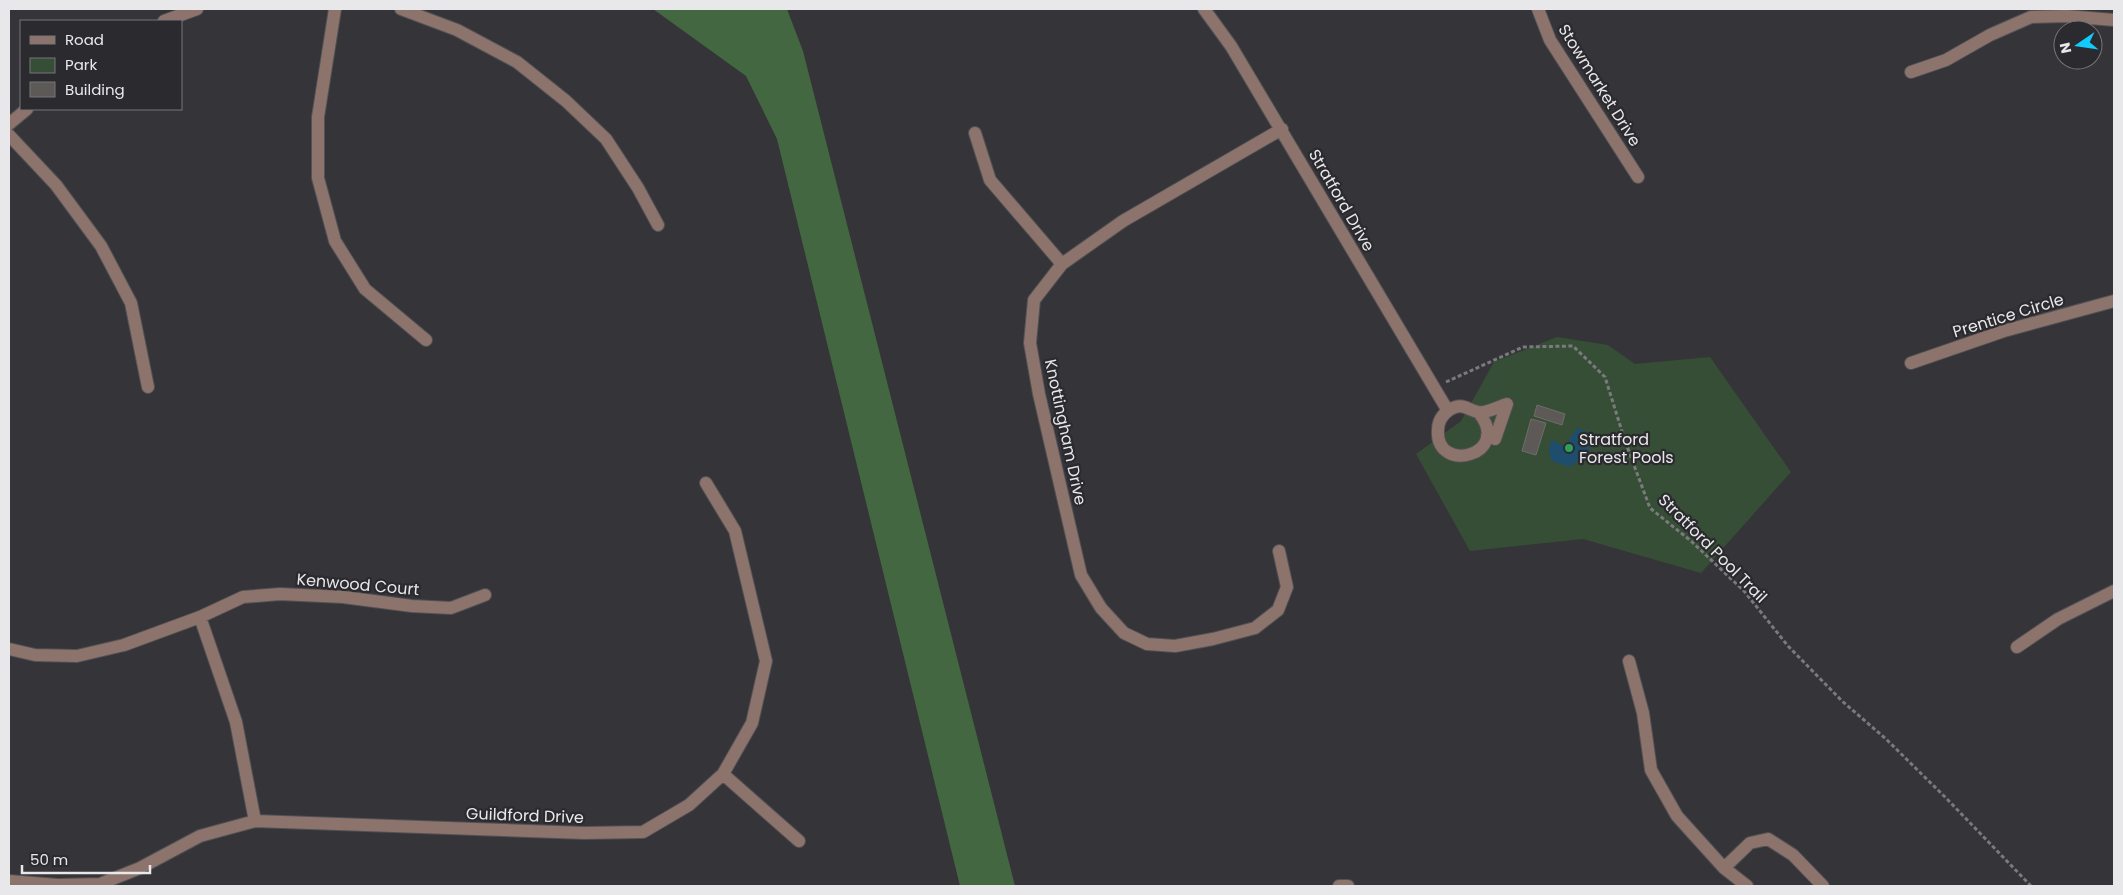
<svg xmlns="http://www.w3.org/2000/svg" width="2123" height="895" viewBox="0 0 2123 895" font-family="Poppins,sans-serif">
	<style>
		.green { fill: #364e35 }
		.forest { fill: #426741 }
		.water { fill: #1f4d6d }
		.building { fill: #5c5956; stroke: #706d6a }
		.lines { fill: none; stroke-linecap: round; stroke-linejoin: round }
		.minor-casing { stroke: #525155; stroke-width: 14 }
		.path { stroke: #7a7a7d; stroke-width: 3; stroke-dasharray: 4 2.5; stroke-linecap: butt }
		.minor { stroke: #8c736c; stroke-width: 12 }
		.leisure-dot { fill: #2e9e5b; stroke: #2b2a2e; stroke-width: 2 }
		.labels { text-anchor: middle; stroke-width: 4.5; stroke-linejoin: round; paint-order: stroke }
		.street-label { font-size: 16px; fill: #e8e8eb; stroke: #2b2a2e }
		.poi-label { font-size: 16px; fill: #e8e8eb; stroke: #2b2a2e; text-anchor: start }
	</style>
	<rect width="100%" height="100%" fill="#353438"/>
	<path class="green" d="M1557,337L1608,345L1635,364L1710,357L1791,472L1701,573L1583,539L1470,551L1416,454L1461,421L1494,362Z"/>
	<path class="forest" d="M653,9H787L803,51L1015,886H960L777,139L746,76Z"/>
	<path class="water" d="M1577,428L1593,434L1589,451L1570,467L1552,461L1549,451L1551,440L1565,446Z"/>
	<path class="building" d="M1537,405L1565,414L1562,425L1534,416Z
		M1531,419L1546,423L1536,455L1522,451Z"/>
	<g class="lines">
		<defs>
			<path id="minor" d="M335,9L318,117V178L335,241L365,289L426,340
				M401,9L457,30L517,62L566,101L606,139L638,188L658,225
				M1204,9L1231,46L1448,411
				M1538,9L1550,40L1638,177
				M164,21L197,9
				M1911,72L1946,60L1990,35L2031,17L2066,16L2114,20
				M9,124L27,109
				M975,133L990,180L1062,264
				M9,135L56,185L101,246L131,303L148,387
				M1911,363L2004,331L2114,301
				M1479,413C1513,455 1435,475 1438,430C1438,422 1442,415 1449,410C1462,402 1466,409 1478,412C1485,414 1500,406 1507,404L1495,439L1487,436
				M1279,551L1287,587L1278,610L1255,628L1213,639L1175,646L1147,644L1124,633L1101,608L1081,575L1039,394L1030,343L1034,300L1062,264L1123,221L1282,129
				M200,617L236,722L255,821
				M2017,647L2058,619L2114,591
				M9,649L35,655L77,656L124,645L200,617L243,597L280,594L343,597L412,606L451,608L485,595
				M1629,661L1643,713L1651,770L1677,816L1724,868L1747,886
				M723,774L799,841
				M1724,868L1750,843L1768,839L1793,855L1823,886
				M9,881L58,885L100,884L140,868L200,836L255,821L584,833L643,832L689,805L723,774L752,723L766,661L735,531L706,483
				M1339,886H1348"/>
		</defs>
		<use href="#minor" class="minor-casing"/>
		<path class="path" d="M1446,382L1523,347L1573,346L1605,377L1625,441L1650,508L1691,541L1744,591L1788,646L1842,701L1886,739L1946,798L2031,886"/>
		<use href="#minor" class="minor"/>
	</g>
	<circle class="leisure-dot" cx="1569" cy="448" r="5"/>
	<g class="labels">
		<g class="street-label">
			<text transform="translate(1600 85) rotate(58)" y="6">Stowmarket Drive</text>
			<text transform="translate(1342 200) rotate(60)" y="6">Stratford Drive</text>
			<text transform="translate(2008 315) rotate(-17)" y="6">Prentice Circle</text>
			<text transform="translate(1066 432) rotate(78)" y="6">Knottingham Drive</text>
			<text transform="translate(1713 548) rotate(45)" y="6">Stratford Pool Trail</text>
			<text transform="translate(358 584) rotate(5)" y="6">Kenwood Court</text>
			<text transform="translate(525 815) rotate(2)" y="6">Guildford Drive</text>
		</g>
		<g class="poi-label">
			<text x="1579" y="445">Stratford<tspan x="1579" dy="18">Forest Pools</tspan></text>
		</g>
	</g>
	<rect width="2123" height="895" fill="none" stroke="#e8e8eb" stroke-width="20"/>
	<rect x="20" y="20" width="162" height="90" fill="#2b2a2e" stroke="#77767a"/>
	<rect x="30" y="36" width="25" height="8" fill="#8c736c" stroke="#77767a"/>
	<text x="65" y="45" font-size="15" fill="#e8e8eb">Road</text>
	<rect x="30" y="58" width="25" height="15" fill="#364e35" stroke="#77767a"/>
	<text x="65" y="70" font-size="15" fill="#e8e8eb">Park</text>
	<rect x="30" y="82" width="25" height="15" fill="#5c5956" stroke="#77767a"/>
	<text x="65" y="95" font-size="15" fill="#e8e8eb">Building</text>
	<g transform="translate(2078 45) rotate(257)"><circle r="24" fill="#2b2a2e" stroke="#77767a"/>
	<path d="M0-4L9 19L0 12L-9 19Z" fill="#12cafb"/>
	<text y="-8" font-size="14" font-weight="bold" text-anchor="middle" fill="#e8e8eb">N</text>
	</g>
	<path d="M22 865v8h128v-8" fill="none" stroke="#e8e8eb" stroke-width="2.5"/>
	<text x="30" y="865" font-size="15" fill="#e8e8eb" stroke="#2b2a2e" stroke-width="4" paint-order="stroke">50 m</text>
</svg>
